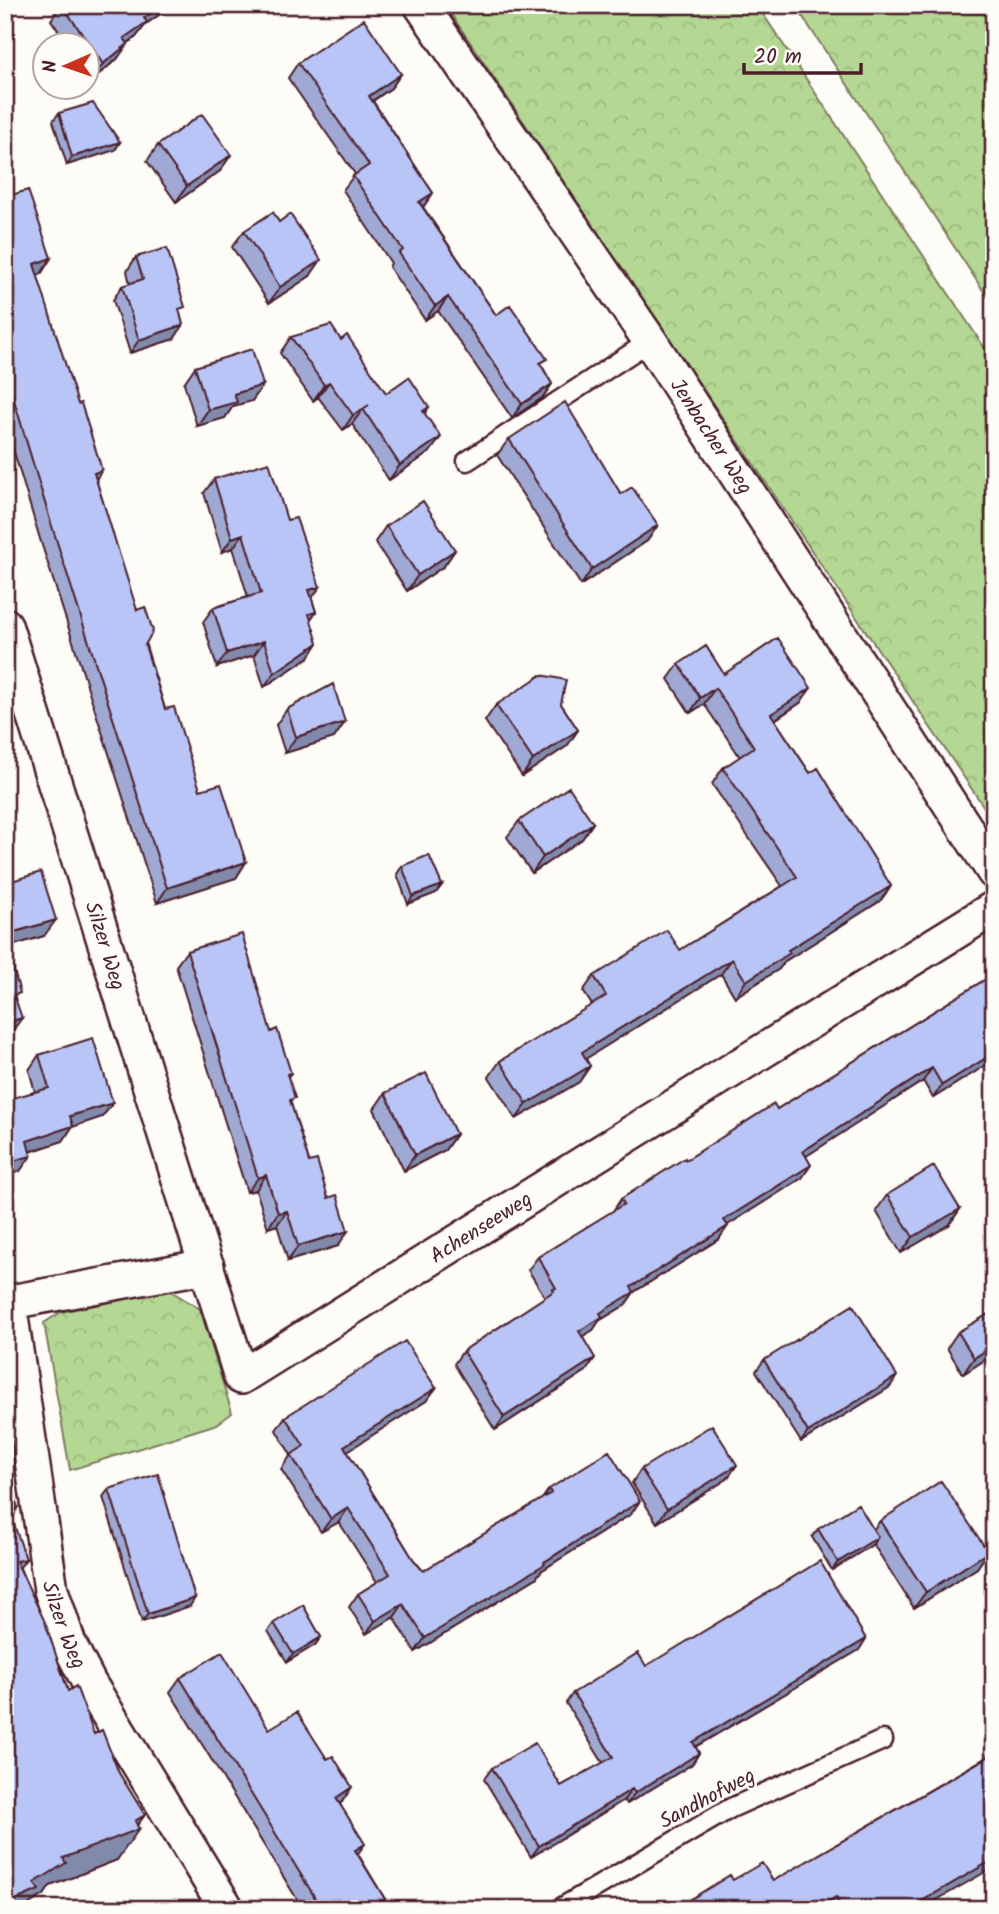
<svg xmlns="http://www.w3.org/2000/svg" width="999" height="1914" viewBox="0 0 999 1914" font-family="Kalam,sans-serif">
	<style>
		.forest { fill: url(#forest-crowns); stroke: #7f7c5f; stroke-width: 2 }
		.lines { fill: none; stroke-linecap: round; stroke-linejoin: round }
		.service-casing { stroke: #4a1f2b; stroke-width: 23 }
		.minor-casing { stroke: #4a1f2b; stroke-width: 38 }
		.service { stroke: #fdfcf7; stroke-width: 18 }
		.minor { stroke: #fdfcf7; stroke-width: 33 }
		.wall { fill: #9fa9d4; stroke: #4a1f2b; stroke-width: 2 }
		.shaded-wall { fill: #828aac; stroke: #4a1f2b; stroke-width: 2 }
		.building { fill: #b9c5f6; stroke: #4a1f2b; stroke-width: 2 }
		.labels { text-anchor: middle; stroke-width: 5; stroke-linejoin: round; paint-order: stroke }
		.street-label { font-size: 21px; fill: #4a1f2b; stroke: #fdfcf7 }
	</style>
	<defs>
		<pattern id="forest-crowns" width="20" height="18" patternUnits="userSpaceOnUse" patternTransform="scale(1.75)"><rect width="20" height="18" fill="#b4d893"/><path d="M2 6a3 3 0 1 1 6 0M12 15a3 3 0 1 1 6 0" fill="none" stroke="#9cb97f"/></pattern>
	</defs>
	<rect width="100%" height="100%" fill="#fdfcf7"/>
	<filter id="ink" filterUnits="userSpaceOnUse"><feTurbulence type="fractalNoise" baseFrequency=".0143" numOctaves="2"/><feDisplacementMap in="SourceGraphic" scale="14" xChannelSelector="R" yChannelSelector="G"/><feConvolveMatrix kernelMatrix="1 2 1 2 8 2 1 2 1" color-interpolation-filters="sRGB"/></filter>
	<g filter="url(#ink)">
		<path class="forest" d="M445,5H757L994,362V822Z
			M795,5H994V307Z
			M169,1290L200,1309L232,1413L217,1424L70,1470L44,1323L61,1312Z"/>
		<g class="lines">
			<defs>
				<path id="service" d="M467,461L650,341
					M559,1909L731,1808L883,1740"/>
				<g id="minor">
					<path id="s1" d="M421,5L650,341L994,872"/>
					<path id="s2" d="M5,625L241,1377L745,1062L994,908"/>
					<path d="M5,1303L207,1266"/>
					<path id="s3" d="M9,1303L51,1590L69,1644L89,1683L227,1909"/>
				</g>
			</defs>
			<use href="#service" class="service-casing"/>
			<use href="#minor" class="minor-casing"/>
			<use href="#service" class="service"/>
			<use href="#minor" class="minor"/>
		</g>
		<path class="wall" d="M61,5H173L146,24L136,37L127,44L117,59L93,79L88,72V46H69L51,20Z
			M298,63L401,74L391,88L373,101L433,193L423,207L496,315L542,366L552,384L542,398L512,418L438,311L425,320L389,267L391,263L343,190L355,174L288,78Z
			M59,113L120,142L115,150L67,165L53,121Z
			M158,145L220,171L176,202L147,161Z
			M5,197L51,258L41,274L37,275L96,479L165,709L200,790L246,862L236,878L157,903L40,539L5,422Z
			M244,231L310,276L269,303L232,247Z
			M136,257L180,314L183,325L174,339L130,353L113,300L122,286L130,284L127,271Z
			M291,337L341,340L386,393L429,407L425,413L430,452L389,480L352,424L343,430L318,397L313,401L280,353Z
			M195,367L263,385L252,401L233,406L225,418L197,426L184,383Z
			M509,439L621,494L658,525L647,541L581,585L497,455Z
			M214,479L312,599L316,612L311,619L309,657L264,687L254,655L217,667L203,622L213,608L248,597L233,548L222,552L204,493Z
			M386,526L455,550L444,566L407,591L375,542Z
			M679,664L724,674L800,703L775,720L810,773L891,886L880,901L785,961L779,969L735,997L721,974L585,1059L590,1066L579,1082L516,1119L489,1077L500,1061L592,1005L583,991L594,976L680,950L782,886L712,784L723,768L740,757L704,704L690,713L668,679Z
			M561,704L578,730L567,746L522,776L485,721L496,705Z
			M287,709L345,722L334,738L285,753L276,725Z
			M519,821L593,823L582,839L532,873L507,837Z
			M402,866L442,885L436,893L408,904L397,874Z
			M5,883L44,936L5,948Z
			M187,951L271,1032L291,1073L288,1077L291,1104L309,1162L338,1246L288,1261L277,1225L268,1228L256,1190L247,1192L176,966Z
			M994,974V1060L933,1098L923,1081L806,1156L802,1178L727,1225L719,1239L634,1292L625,1305L599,1321L593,1330L582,1336L586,1371L495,1430L454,1364L463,1351L545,1297L528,1270L538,1257L613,1211L621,1199L686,1160L777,1109Z
			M39,1055L113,1103L102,1117L72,1127L63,1141L30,1152L20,1171L35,1092L29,1070Z
			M385,1093L456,1134L445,1150L404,1171L374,1109Z
			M887,1195L960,1209L949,1225L901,1253L876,1211Z
			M994,1311V1354L963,1374L947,1348L958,1332Z
			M764,1360L890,1387L801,1442L756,1371Z
			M436,1388L426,1401L347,1451L413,1559L423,1571L542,1499L549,1489L631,1514L541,1571L536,1578L415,1652L394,1617L366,1634L349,1607L358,1594L377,1582L339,1522L321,1532L281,1469L291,1455L276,1430L285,1417Z
			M641,1469L727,1479L657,1523L632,1483Z
			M5,1472L18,1508L12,1518L20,1568L68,1691L94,1734L137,1825L117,1860L50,1886L44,1895L29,1904L26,1909H5Z
			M109,1489L190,1606L142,1622L103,1497Z
			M880,1521L988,1552L977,1568L914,1608L873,1544L832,1570L812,1537L818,1529L873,1530Z
			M274,1623L321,1637L315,1645L287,1662L268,1631Z
			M859,1650L695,1747L699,1753L692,1764L627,1804L624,1800L531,1857L484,1779L492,1768L561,1786L603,1763L566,1703L573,1693L646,1666Z
			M180,1678L269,1729L342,1802L340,1803L358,1854L391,1909H303L170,1692Z
			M994,1749V1826L989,1828L921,1909H675L733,1880L773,1881L985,1758L991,1750Z"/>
		<path class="shaded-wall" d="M162,5H173L146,24L136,37L113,54L124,38L144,18Z
			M128,44L117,59L93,79L103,64Z
			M401,74L391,88L359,110L369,96Z
			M15,123L5,137V126Z
			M120,142L115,150L67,165L72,157Z
			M231,155L220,171L176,202L187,186Z
			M433,193L423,207L419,202Z
			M51,258L41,274L23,279L34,264Z
			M321,260L310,276L269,303L280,287Z
			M448,297L438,311L425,320L435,306Z
			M183,325L174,339L130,353L139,340Z
			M329,382L318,397L313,401L324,385Z
			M552,384L542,398L512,418L522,404Z
			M263,385L252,401L233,406L225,418L197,426L208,410L234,394Z
			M363,409L352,424L343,430L353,415Z
			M441,437L430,452L389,480L400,465Z
			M102,470L92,486L94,473Z
			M658,525L647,541L581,585L592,569Z
			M243,534L233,548L222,552L232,538Z
			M455,550L444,566L407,591L418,575Z
			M320,587L310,601L309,590Z
			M264,641L254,655L217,667L227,653Z
			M318,643L309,657L264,687L274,673Z
			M715,688L704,704L690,713L700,698Z
			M811,688L800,703L760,729L771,714Z
			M345,722L334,738L285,753L296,737Z
			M578,730L567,746L522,776L533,760Z
			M593,823L582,839L532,873L543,857Z
			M246,862L236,878L157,903L167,888Z
			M442,885L436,893L408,904L413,896Z
			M891,886L880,901L785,961L779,969L735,997L746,981L788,950Z
			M56,920L44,936L5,948V942L11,933Z
			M732,959L721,974L571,1068L582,1052Z
			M22,1018L10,1034L5,1035V1023Z
			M994,1053V1060L933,1098L942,1085Z
			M590,1066L579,1082L516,1119L527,1104Z
			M932,1068L923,1081L794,1164L803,1151Z
			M113,1103L102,1117L72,1127L63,1141L16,1156L27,1141L70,1116Z
			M456,1134L445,1150L404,1171L415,1155Z
			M31,1156L20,1171L5,1175V1163Z
			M811,1165L802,1178L715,1233L724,1220Z
			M266,1175L256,1190L247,1192L258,1178Z
			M960,1209L949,1225L901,1253L913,1237Z
			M287,1211L277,1225L268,1228L278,1213Z
			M728,1226L719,1239L634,1292L625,1305L599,1321L593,1330L570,1344L579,1331L631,1287Z
			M348,1231L338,1246L288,1261L298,1246Z
			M994,1345V1354L963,1374L974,1358Z
			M595,1358L586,1371L495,1430L504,1417Z
			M897,1376L890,1387L801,1442L808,1432Z
			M436,1388L426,1401L335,1459L344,1446Z
			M737,1465L727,1479L657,1523L667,1509Z
			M640,1501L631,1514L541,1571L536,1578L415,1652L425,1638Z
			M18,1508L5,1527L9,1510Z
			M348,1508L339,1522L321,1532L331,1519Z
			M878,1537L872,1545L832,1570L838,1562Z
			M988,1552L977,1568L914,1608L926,1592Z
			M26,1559L5,1588L16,1561Z
			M195,1598L190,1606L142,1622L148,1614Z
			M403,1604L394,1617L366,1634L375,1621Z
			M321,1637L315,1645L287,1662L293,1654Z
			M866,1639L859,1650L685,1753L693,1742Z
			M699,1753L692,1764L627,1804L635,1793Z
			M352,1787L342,1802L326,1812L336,1798Z
			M632,1789L624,1800L531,1857L539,1846Z
			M145,1815L133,1831L139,1829L117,1860L50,1886L44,1895L29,1904L26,1909H7L11,1902L63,1858Z
			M994,1819V1826L978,1836L986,1823Z
			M365,1844L354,1859L355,1850Z
			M994,1859V1867L921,1909H908Z
			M836,1897L827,1909H816Z"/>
		<path class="building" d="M62,5H162L144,18L147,22L124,38L128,44L103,64Z
			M364,19L401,74L369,96L433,193L419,202L496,315L510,305L547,359L540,363L552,384L522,404L448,297L435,306L399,253L403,250L353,176L369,165L298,63Z
			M5,91L15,123L5,126Z
			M93,103L120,142L72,157L59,113Z
			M202,114L231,155L187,186L158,145Z
			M28,190L51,258L34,264L78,404L81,403L102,470L94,473L137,610L145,607L153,631L145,645L165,709L174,707L200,790L221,784L246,862L167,888L51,523L5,370V197Z
			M273,212L279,222L290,214L321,260L280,287L244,231Z
			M167,248L185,307L179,309L183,325L139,340L122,286L143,279L136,257Z
			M331,325L341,340L347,335L386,393L409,377L429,407L423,411L441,437L400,465L363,409L369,405L353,415L329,382L324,385L291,337Z
			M252,349L263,385L234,394L237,402L208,410L195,367Z
			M565,402L621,494L632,487L658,525L592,569L509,439Z
			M269,462L287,520L296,518L320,587L309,590L316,612L309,614L318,643L274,673L264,641L227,653L213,608L261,593L243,534L232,538L214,479Z
			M423,501L455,550L418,575L386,526Z
			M778,638L811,688L771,714L810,773L818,768L891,886L788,950L790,953L746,981L732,959L582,1052L590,1066L527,1104L500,1061L606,996L594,976L667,930L680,950L797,877L723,768L754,747L715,688L700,698L679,664L706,646L724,674Z
			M541,675L566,680L561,704L578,730L533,760L496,705Z
			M333,684L345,722L296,737L287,709Z
			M569,787L593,823L543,857L519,821Z
			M429,855L442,885L413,896L402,866Z
			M41,872L56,920L11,933L5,912V883Z
			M242,934L271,1032L277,1029L291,1073L287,1074L295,1098L290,1100L309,1162L317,1160L328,1198L337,1195L348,1231L298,1246L287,1211L278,1213L266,1175L258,1178L187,951Z
			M11,960L20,993L14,995L22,1018L5,1023V962Z
			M994,974V1053L942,1085L932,1068L803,1151L811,1165L724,1220L728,1226L631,1287L634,1292L600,1313L602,1317L579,1331L595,1358L504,1417L463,1351L554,1291L553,1289L556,1288L538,1257L624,1204L621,1199L685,1158L686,1160L774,1104L777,1109Z
			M93,1038L113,1103L70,1116L73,1126L27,1141L31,1156L5,1163V1100L49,1088L39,1055Z
			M426,1073L456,1134L415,1155L385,1093Z
			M934,1166L960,1209L913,1237L887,1195Z
			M853,1305L897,1376L808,1432L764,1360Z
			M994,1311V1345L974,1358L958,1332Z
			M405,1341L436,1388L344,1446L413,1559L423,1571L551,1493L549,1489L609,1451L640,1501L544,1562L545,1564L425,1638L403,1604L375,1621L358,1594L390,1574L348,1508L331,1519L291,1455L304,1446L285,1417Z
			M712,1425L737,1465L667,1509L641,1469Z
			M5,1472L18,1508L9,1510L26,1559L16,1561L45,1622L68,1691L76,1686L94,1734L102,1730L119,1773L145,1815L135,1821L139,1829L63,1858L66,1863L34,1883L39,1890L11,1902L9,1898L5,1901Z
			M158,1474L195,1598L148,1614L109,1489Z
			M941,1481L988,1552L926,1592L880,1521Z
			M858,1504L878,1537L838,1562L818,1529Z
			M820,1561L866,1639L693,1742L699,1753L635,1793L632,1789L539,1846L492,1768L535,1743L561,1786L613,1757L573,1693L638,1653L646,1666Z
			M303,1605L321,1637L293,1654L274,1623Z
			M222,1652L269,1729L297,1712L327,1759L333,1756L352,1787L336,1798L365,1844L355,1850L391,1909H322L180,1678Z
			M994,1749V1819L986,1823L994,1836V1859L908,1909H842L836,1897L816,1909H675L730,1875L733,1880L762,1863L773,1881L993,1754L991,1750Z"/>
	</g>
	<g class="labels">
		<g class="street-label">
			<text dy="7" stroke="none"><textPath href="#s1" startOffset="520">Jenbacher Weg</textPath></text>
			<text dy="7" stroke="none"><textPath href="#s2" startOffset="336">Silzer Weg</textPath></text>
			<text dy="7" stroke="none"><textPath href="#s2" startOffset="1071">Achenseeweg</textPath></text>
			<text dy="7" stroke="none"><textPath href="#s3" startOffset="327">Silzer Weg</textPath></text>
			<text transform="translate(707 1798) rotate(-28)" y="7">Sandhofweg</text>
		</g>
	</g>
	<rect width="999" height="1914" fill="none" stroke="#fdfcf7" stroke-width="28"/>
	<rect x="14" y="14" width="971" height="1886" fill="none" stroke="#4a1f2b" stroke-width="2.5" filter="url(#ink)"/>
	<g transform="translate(66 66) rotate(268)"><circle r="33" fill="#fdfcf7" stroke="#b5a4a5" stroke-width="2"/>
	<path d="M0-5L12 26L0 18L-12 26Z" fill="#c8321e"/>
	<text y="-10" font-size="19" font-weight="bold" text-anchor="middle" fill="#4a1f2b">N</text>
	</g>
	<path d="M744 63v10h117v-10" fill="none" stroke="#4a1f2b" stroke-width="3.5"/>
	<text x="754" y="63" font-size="21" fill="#4a1f2b" stroke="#fdfcf7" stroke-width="5" paint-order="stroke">20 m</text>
</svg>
